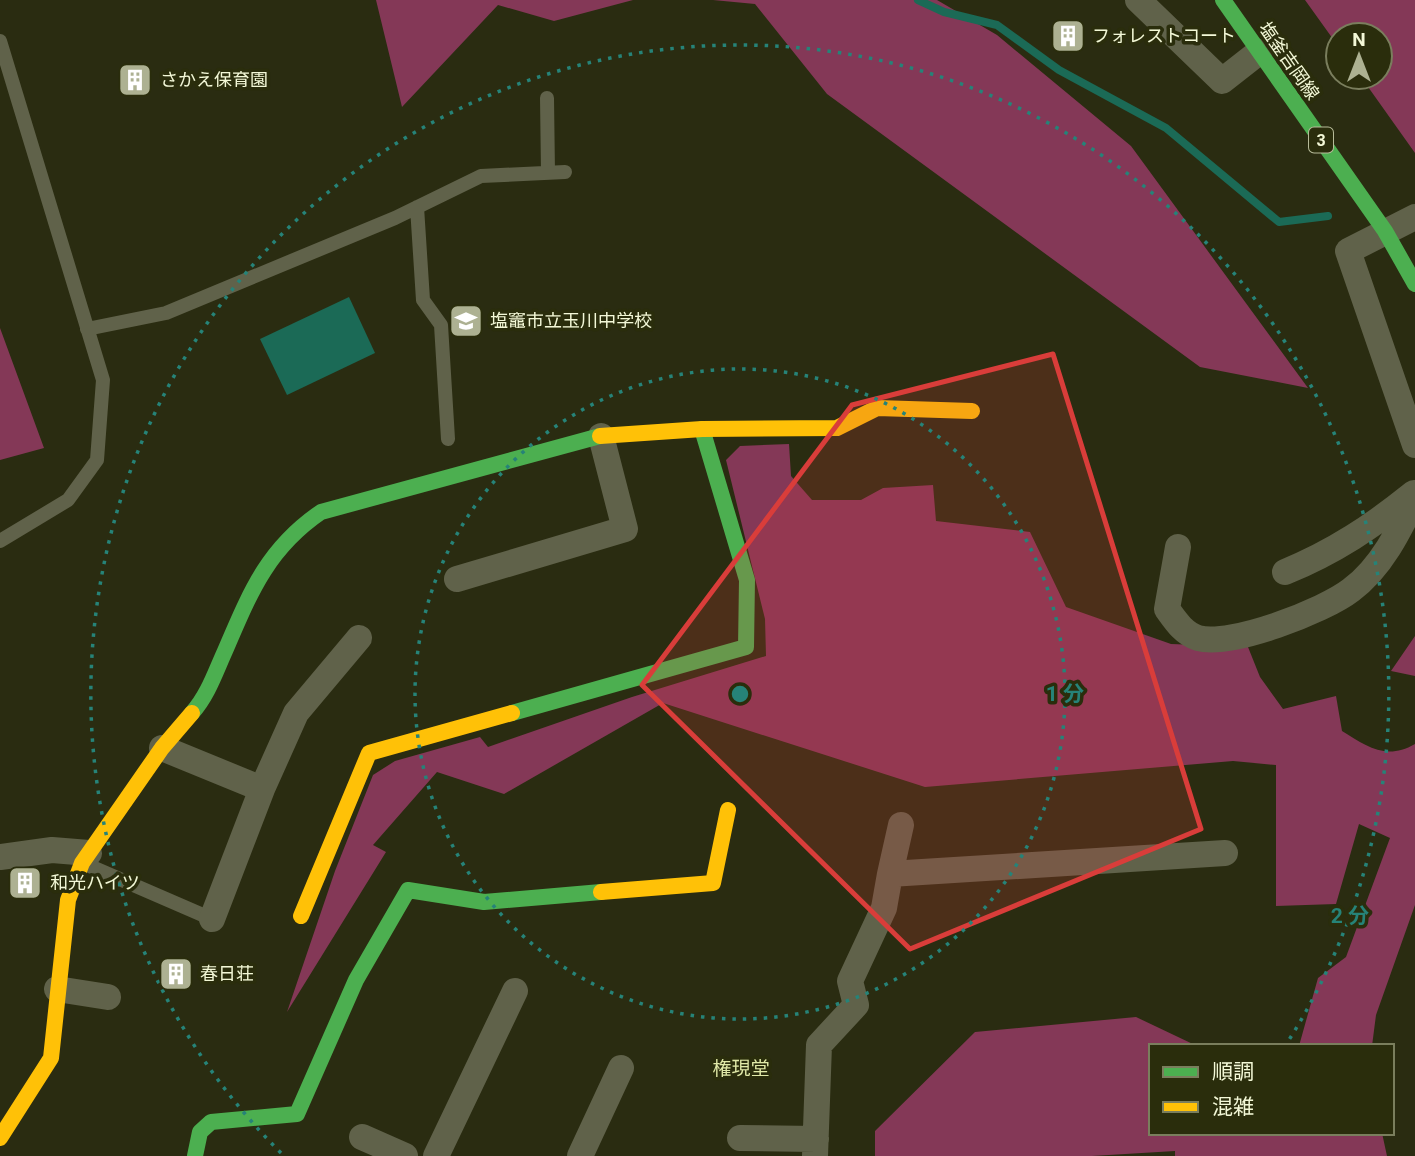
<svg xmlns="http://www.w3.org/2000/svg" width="1415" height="1156" viewBox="0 0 1415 1156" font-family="Roboto,'Noto Sans JP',sans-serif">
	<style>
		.green { fill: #843857 }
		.water { fill: #1b6a56 }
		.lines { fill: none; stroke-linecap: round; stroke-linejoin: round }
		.stream { stroke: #1b6a56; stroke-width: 8 }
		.lane { stroke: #60624a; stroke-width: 14 }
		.street { stroke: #60624a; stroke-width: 26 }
		.fast { stroke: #4caf50; stroke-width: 16 }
		.slow { stroke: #ffc107; stroke-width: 16 }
		.marked { fill: #d93d3a; fill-opacity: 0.2; stroke: #d93d3a; stroke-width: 5; stroke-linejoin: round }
		.ring { fill: none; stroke: #268378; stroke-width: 3.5; stroke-dasharray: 3.5 7 }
		.labels { text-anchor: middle; stroke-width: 7; stroke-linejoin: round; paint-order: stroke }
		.shield { fill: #2a2d0c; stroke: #b7bb9a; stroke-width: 2 }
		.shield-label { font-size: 16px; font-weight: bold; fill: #f3f8d7 }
		.poi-label { font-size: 18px; fill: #f3f8d7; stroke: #2a2d0c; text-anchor: start }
		.street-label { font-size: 18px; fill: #f3f8d7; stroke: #2a2d0c }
		.neighbourhood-label { font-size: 19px; fill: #e1eaa8; stroke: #2a2d0c }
		.centre { fill: #268378; stroke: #2a2d0c; stroke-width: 3.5 }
		.ring-label { font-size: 21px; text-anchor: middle; font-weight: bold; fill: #268378; stroke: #2a2d0c; stroke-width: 7; stroke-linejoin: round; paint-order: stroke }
	</style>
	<rect width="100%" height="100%" fill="#2a2c11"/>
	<path class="green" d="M376,0H633L554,21L498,5L402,107Z
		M713,0H937L997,35L1131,146L1308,388L1200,367L827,94L755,4Z
		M1305,0H1415V153L1361,77H1380V35H1338V46Z
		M0,328L44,448L0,460Z
		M789,444L791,476L812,500H861L883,488L933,485L936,521L1030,532L1066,607L1171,644L1248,647L1260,677L1283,709L1336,696L1342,731C1366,746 1386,761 1415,744V905L1376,1015L1372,1046H1299L1318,978L1346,957L1390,838L1359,824L1336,904L1276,906V765L1233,761L925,787L663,703L504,794L437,772L373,845L386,852L287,1012L335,871L373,775L395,761L480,737L488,747L632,697L766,656L765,619L726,460L740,446Z
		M1415,636V676L1391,671Z
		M1136,1017L1197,1046H1151V1133H1382L1387,1156H1175V1151L1092,1156H875V1131L975,1032Z"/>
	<path class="water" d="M349,297L375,353L287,395L260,339Z"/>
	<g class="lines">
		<path class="stream" d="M918,0L944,12L997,25L1059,70L1166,128L1279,222L1328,216"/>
		<path class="lane" d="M0,41L103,380L97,460L68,500L0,541
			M547,98L548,173
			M417,207L423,300L441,325L448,439
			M87,329L166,313L395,218L481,176L565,172
			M85,864L212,919"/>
		<path class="street" d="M1138,0L1222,81L1259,52
			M1415,217L1348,251L1415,445
			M1178,547L1167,609C1175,620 1183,633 1198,638C1231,647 1324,611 1351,590C1381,568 1399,531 1415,498
			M1285,572C1334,552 1373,526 1414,493
			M457,579L625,529L601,436
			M162,748L262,789
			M0,857L52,850L89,853
			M890,874L901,825
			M212,919L262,789L296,713L359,638
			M57,989L108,997
			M362,1137L405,1156
			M740,1138L816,1139
			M436,1156L515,991
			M580,1156L621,1068
			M815,1156L819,1045L856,1005L850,981L884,908L890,874L1225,853"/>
		<path class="fast" d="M1223,0L1385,231L1415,284
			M192,713C208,695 215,673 225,651C250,593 267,549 321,512L600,436
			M512,713L746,647L747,580L702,429
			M195,1156L200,1132L211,1122L297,1114L356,980L408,890L484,902L601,892"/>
		<path class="slow" d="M600,436L702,429L837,428L877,408L972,411
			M601,892L713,883L728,810
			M301,916L369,753L512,713
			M0,1138L51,1058L68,900L82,863L162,748L192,713"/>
	</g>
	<path class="marked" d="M1053,354L1201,829L910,949L642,685L852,405Z"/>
	<g class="ring">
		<circle cx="740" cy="694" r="325"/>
		<path d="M281 1153A649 649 0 1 1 1287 1043"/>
	</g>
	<defs>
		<symbol id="building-square" viewBox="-11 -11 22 22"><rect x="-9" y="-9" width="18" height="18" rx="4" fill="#adb192" stroke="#2a2d0c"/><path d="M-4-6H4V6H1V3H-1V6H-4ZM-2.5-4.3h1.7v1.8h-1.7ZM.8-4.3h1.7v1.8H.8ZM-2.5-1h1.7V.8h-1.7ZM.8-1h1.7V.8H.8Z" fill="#fff"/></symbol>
		<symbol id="school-square" viewBox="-11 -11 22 22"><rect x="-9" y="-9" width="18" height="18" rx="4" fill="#adb192" stroke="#2a2d0c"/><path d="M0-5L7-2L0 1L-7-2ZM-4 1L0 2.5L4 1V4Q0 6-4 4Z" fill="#fff"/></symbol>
	</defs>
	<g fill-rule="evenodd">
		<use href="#building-square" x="1049" y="17" width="38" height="38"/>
		<use href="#building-square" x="116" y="61" width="38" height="38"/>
		<use href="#school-square" x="447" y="302" width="38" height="38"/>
		<use href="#building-square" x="6" y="864" width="38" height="38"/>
		<use href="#building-square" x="157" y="955" width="38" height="38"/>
	</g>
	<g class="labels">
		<rect class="shield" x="1309" y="127.5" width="24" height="25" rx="5"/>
		<g class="shield-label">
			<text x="1321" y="146">3</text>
		</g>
		<g class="poi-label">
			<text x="1092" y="42">フォレストコート</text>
			<text x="160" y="86">さかえ保育園</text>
			<text x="490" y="327">塩竈市立玉川中学校</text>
			<text x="50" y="889">和光ハイツ</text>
			<text x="200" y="980">春日荘</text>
		</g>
		<g class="street-label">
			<text transform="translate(1289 61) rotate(55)" y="6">塩釜吉岡線</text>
		</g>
		<g class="neighbourhood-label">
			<text x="741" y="1075">権現堂</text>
		</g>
	</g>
	<circle cx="740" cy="694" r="10" class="centre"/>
	<g class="ring-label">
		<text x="1065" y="701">1 分</text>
		<text x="1350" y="923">2 分</text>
	</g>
	<rect x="1149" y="1044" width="245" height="91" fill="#2a2d0c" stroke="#7a7e5d" stroke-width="2"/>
	<rect x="1163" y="1067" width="35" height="10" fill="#4caf50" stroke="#7a7e5d" stroke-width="2"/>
	<text x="1212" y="1079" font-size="21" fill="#f3f8d7">順調</text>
	<rect x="1163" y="1102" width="35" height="10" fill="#ffc107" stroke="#7a7e5d" stroke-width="2"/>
	<text x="1212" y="1114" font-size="21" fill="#f3f8d7">混雑</text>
	<g transform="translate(1359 56)"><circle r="33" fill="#2a2d0c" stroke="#7a7e5d" stroke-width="2"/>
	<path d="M0-5L12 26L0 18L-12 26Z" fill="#adb192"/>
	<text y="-10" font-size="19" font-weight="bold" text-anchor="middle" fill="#f3f8d7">N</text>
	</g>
</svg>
